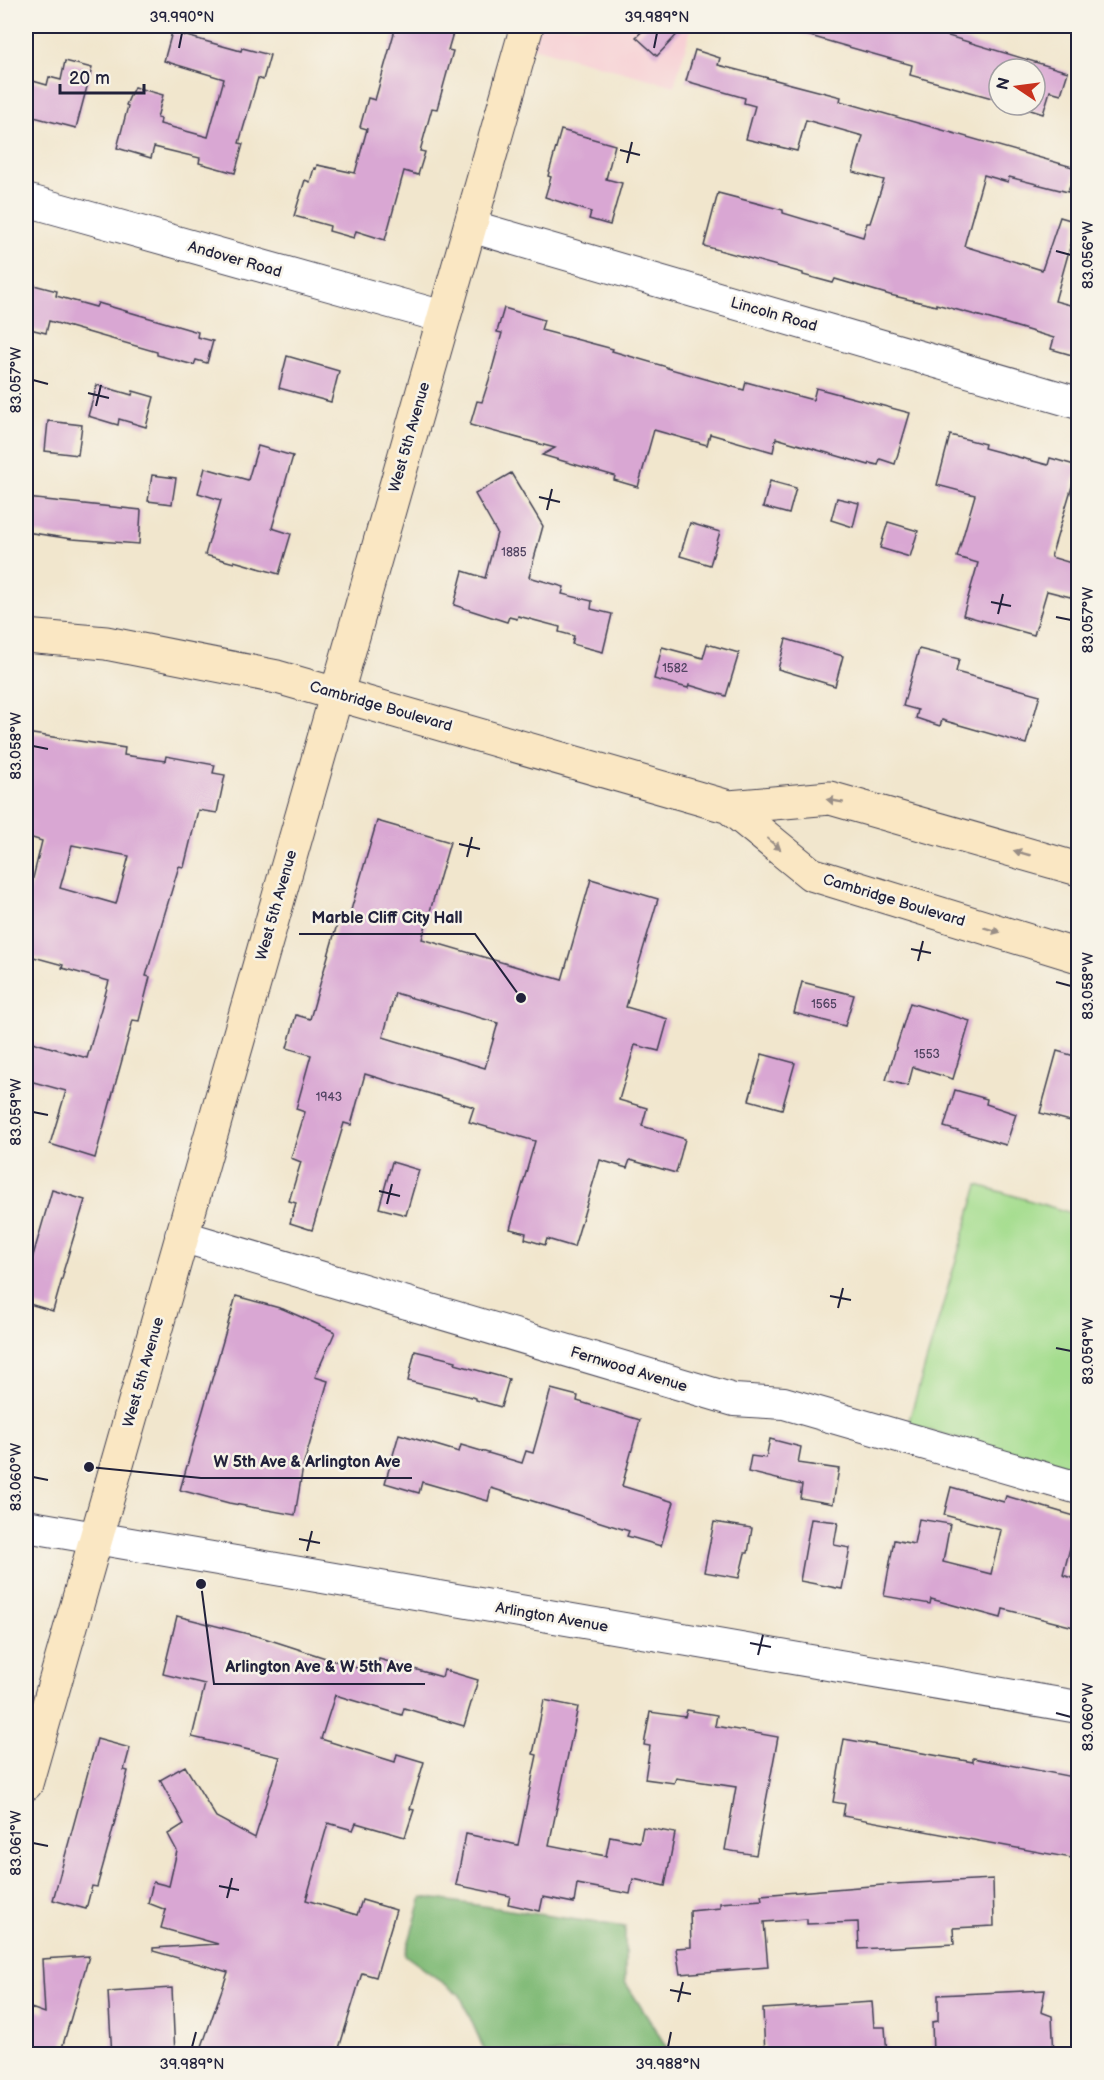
<svg xmlns="http://www.w3.org/2000/svg" width="1104" height="2080" viewBox="0 0 1104 2080" font-family="'Balsamiq Sans',sans-serif">
	<style>
		.built { fill: #f7cfd4 }
		.green { fill: #a4dd8e; stroke: #638064; stroke-width: 1.5 }
		.forest { fill: #83bc79; stroke: #526f5a; stroke-width: 1.5 }
		.building { fill: #d9a7d3; fill-rule: evenodd }
		.lines { fill: none; stroke-linecap: round; stroke-linejoin: round }
		.street-casing { stroke: #413f51; stroke-width: 34 }
		.secondary-casing { stroke: #413f51; stroke-width: 35 }
		.street { stroke: #fff; stroke-width: 32 }
		.secondary { stroke: #fae7c3; stroke-width: 33 }
		.oneway { fill: #998e86 }
		.ticks { fill: none; stroke: #22223b; stroke-width: 2 }
		.labels { text-anchor: middle; stroke-width: 5; stroke-linejoin: round; paint-order: stroke }
		.number-label { font-size: 12px; fill: #504361 }
		.street-label { font-size: 15px; fill: #22223b; stroke: #f7f3e8 }
		.leader { fill: none; stroke: #22223b; stroke-width: 2 }
		.callout-dot { fill: #22223b; stroke: #f7f3e8; stroke-width: 2 }
		.callout-label { font-size: 16px; text-anchor: middle; font-weight: bold; fill: #22223b; stroke: #f7f3e8; stroke-width: 5; stroke-linejoin: round; paint-order: stroke }
		.neatline { fill: none; stroke: #22223b; stroke-width: 2 }
		.ticks-label { font-size: 15px; text-anchor: middle; fill: #22223b }
	</style>
	<rect width="100%" height="100%" fill="#f7f3e8"/>
	<filter id="ink" filterUnits="userSpaceOnUse"><feTurbulence type="fractalNoise" baseFrequency=".0167" numOctaves="2"/><feDisplacementMap in="SourceGraphic" scale="12" xChannelSelector="R" yChannelSelector="G"/><feConvolveMatrix kernelMatrix="1 2 1 2 8 2 1 2 1" color-interpolation-filters="sRGB"/></filter>
	<filter id="wash" filterUnits="userSpaceOnUse"><feTurbulence type="fractalNoise" baseFrequency=".008" numOctaves="4" result="noise"/><feDisplacementMap in="SourceGraphic" scale="24" xChannelSelector="R" yChannelSelector="G"/><feGaussianBlur stdDeviation="1.35" result="paint"/><feColorMatrix in="noise" values="0 0 0 0 0 0 0 0 0 0 0 0 0 0 0 0 0 1.4 0 .05"/><feComposite in="paint" operator="in"/></filter>
	<g filter="url(#wash)">
		<rect width="100%" height="100%" fill="#f1e6cd"/>
		<path class="built" d="M527,26H692L674,86L521,44Z"/>
		<path class="green" d="M978,1185L1078,1215V1474L908,1424Z"/>
		<path class="forest" d="M422,1897L625,1927V1982L671,2054H486L460,1995L405,1955Z"/>
		<g id="blocks">
			<path class="building" d="M396,26H455L448,50L453,51L437,109L432,108L420,151L425,152L418,175L404,171L385,240L356,231L354,238L329,231L330,226L294,216L305,180L310,182L314,168L316,169L317,165L355,173L367,129L360,127L368,98L375,100Z
				M648,26H685L657,56L636,37Z
				M797,26H915L1068,72L1061,94L1050,91L1043,114L1015,105H1035V69H999V100L910,75L912,65L796,32Z
				M172,32L241,51L242,48L270,55L263,80L258,78L239,143L243,144L235,173L199,163L200,158L154,147L151,158L117,148L128,106L126,105L134,87L163,95L157,118L161,119L160,124L208,137L224,79L164,61Z
				M695,50L720,58L718,65L841,97L840,101L1076,168L1068,192L1009,177L1008,182L984,175L964,246L1042,270L1060,217L1077,222L1055,301L1078,307V348L1074,347L1072,355L1051,349L1054,338L990,319L936,304V306L890,295L835,279L833,283L803,275V273L704,246L718,193L783,210V213L863,237L867,223H870L884,180L853,172L863,136L806,120L797,151L746,139L755,106L744,103L745,98L686,81Z
				M65,61L92,68L76,128L26,115V79L47,85L49,77L61,80Z
				M561,130L615,145L606,179L622,183L610,225L589,219L591,212L545,197L551,177L548,176Z
				M26,283L57,291L56,296L96,307L98,303L198,332L197,337L213,341L207,363L196,360L194,365L157,355V352L49,321L46,333L26,328Z
				M504,308L544,320L541,330L613,349L612,351L667,367V368L744,390L746,382L813,400L816,388L910,413L895,464L880,459L878,465L870,463L869,465L776,438L773,452L710,434L707,445L654,430L638,487L614,480L615,476L542,455L555,448L470,425L477,401L482,402L489,380L502,333L497,332Z
				M287,356L339,371L331,402L279,388Z
				M97,385L132,395L133,391L154,397L146,427L119,419L118,425L88,416Z
				M48,421L82,425L78,455L45,451Z
				M950,435L985,444L984,448L1048,465L1050,458L1078,466L1051,557L1078,565V599L1047,591L1034,635L963,615L978,563L957,557L975,495L937,485Z
				M258,446L293,456L272,528L291,534L279,574L234,561V563L205,555L221,500L198,493L205,468L248,480Z
				M511,473L543,526L529,577L564,587L562,594L592,601L591,609L612,614L603,652L572,644L574,636L559,632L560,627L518,616L517,619L509,617L507,622L454,605L463,571L485,578L497,533L475,494Z
				M152,475L176,478L172,504L148,501Z
				M770,481L796,488L789,514L763,507Z
				M26,498L141,510L139,544L72,539L26,532Z
				M837,498L859,503L853,527L831,520Z
				M888,522L918,531L910,557L880,548Z
				M690,523L720,532L710,565L680,556Z
				M786,639L843,656L835,686L778,669Z
				M707,644L739,653L726,696L689,685L688,688L654,679L662,647L703,658Z
				M919,649L959,659L956,672L1040,695L1026,744L942,720L940,726L916,718L918,710L903,706Z
				M26,733L125,748L124,755L165,761L166,756L215,765L213,773L225,775L217,813L198,810L184,867L179,866L146,976L150,977L139,1021L133,1020L95,1158L50,1144L66,1091L26,1080V1065L32,1042L87,1058L109,981L62,968L63,965L26,955V907L42,841L26,836ZM72,845L129,856L116,904L60,888Z
				M377,821L450,842L422,939L562,980L591,879L658,899L626,1007L668,1019L659,1051L635,1045L619,1100L647,1108L642,1126L685,1139L676,1173L630,1160L627,1168L600,1160L574,1247L547,1239L545,1245L525,1239L526,1233L510,1229L535,1141L469,1122L474,1107L365,1074L351,1125L344,1123L312,1230L290,1223L296,1203L289,1201L301,1162L291,1158L305,1112L296,1109L311,1055L287,1048L296,1015L310,1019L340,914L349,917ZM395,993L498,1023L485,1068L383,1037Z
				M802,982L854,995L845,1026L794,1013Z
				M910,1003L970,1021L953,1079L913,1067L908,1086L886,1080Z
				M1057,1051L1078,1057V1123L1040,1113Z
				M762,1054L795,1063L782,1109L749,1100Z
				M955,1090L987,1099L986,1104L1016,1114L1006,1145L944,1127Z
				M392,1162L419,1170L406,1215L379,1208Z
				M52,1190L85,1200L63,1272H64L53,1311L26,1303V1280Z
				M236,1296L283,1309L335,1332L315,1377L328,1381L303,1467L295,1515L229,1503L180,1490Z
				M415,1351L456,1361L455,1364L509,1379L501,1407L476,1400V1398L408,1381Z
				M551,1389L578,1396L577,1401L640,1420L622,1486L674,1502L661,1546L627,1536L629,1531L491,1488L488,1501L422,1482L419,1493L385,1483L399,1434L459,1452L461,1445L522,1463L526,1451L533,1453Z
				M770,1439L801,1447L798,1463L839,1469L833,1504L800,1498L802,1485L748,1472L751,1456L766,1458Z
				M951,1487L1004,1502L1006,1496L1078,1517L1063,1575L1078,1580V1608L1074,1627L1003,1609L1001,1618L931,1599L930,1604L884,1596L894,1540L914,1544L919,1519L950,1524L943,1562L991,1574L1001,1530L944,1515Z
				M811,1519L838,1522L834,1545L850,1548L842,1589L800,1581Z
				M714,1522L752,1528L748,1553H745L739,1578L704,1572Z
				M177,1616L264,1638L375,1674L379,1659L442,1677L444,1670L478,1680L464,1726L404,1708L402,1715L335,1695L321,1739L395,1762L397,1754L424,1762L410,1809L414,1810L405,1837L356,1823L353,1830L328,1823L306,1900L357,1915L362,1900L396,1910L376,1977L362,1973L337,2055H199L228,1972L153,1951V1948L218,1944L161,1928L166,1910L148,1903L153,1882L169,1886L177,1851L168,1834L184,1824L160,1780L185,1766L216,1817L255,1838L280,1757L192,1737L205,1684L163,1674Z
				M544,1700L578,1707L549,1845L606,1856L610,1836L640,1842L643,1827L675,1833L665,1886L633,1879L630,1894L577,1884L574,1903L543,1897L540,1911L508,1904L510,1896L456,1885L466,1834L518,1845L537,1755L533,1754Z
				M687,1710L717,1715L715,1726L778,1737L756,1855L725,1850L736,1787L676,1778L674,1783L645,1779L650,1746L644,1745L650,1712L685,1717Z
				M97,1739L130,1748L124,1770L128,1771L109,1844L97,1887L92,1886L86,1909L53,1900Z
				M844,1739L973,1762V1758L1078,1778V1837H1075L1071,1858L843,1816L845,1804L833,1802Z
				M993,1879L994,1926L953,1928L954,1944L859,1949L858,1922L807,1924V1919L764,1922L768,1967L680,1974L676,1948L691,1947L690,1911L720,1908V1903L762,1900L761,1895L895,1884Z
				M89,1956L60,2055H26V2026L31,2008L45,2013L42,1959Z
				M172,1988L175,2055H112L108,1992Z
				M1045,1990L1041,2012L1052,2016L1054,2055H933L932,2022L938,2021V1995Z
				M872,2002L874,2027H885L887,2055H765L763,2009Z"/>
		</g>
	</g>
	<g filter="url(#ink)">
		<use href="#blocks" fill-opacity="0" stroke="#413f51" stroke-width="1.5"/>
		<g class="lines">
			<defs>
				<path id="street" d="M26,200L444,317
					M470,226L1078,403
					M181,1236L734,1400L784,1403L1078,1488
					M26,1526L1078,1707"/>
				<path id="secondary" d="M26,636L106,643L277,677L729,807L830,798L1078,869
					M729,807L811,874L1078,956
					M26,1784L527,26"/>
			</defs>
			<use href="#street" class="street-casing"/>
			<use href="#secondary" class="secondary-casing"/>
			<use href="#street" class="street"/>
			<use href="#secondary" class="secondary"/>
		</g>
		<defs><path id="oneway-solid" d="M-6-.8H1V-3.2L6.5 0L1 3.2V.8H-6Z" transform="scale(1.5)"/></defs>
		<g class="oneway">
			<use href="#oneway-solid" transform="translate(835 801) rotate(-170)"/>
			<use href="#oneway-solid" transform="translate(774 844) rotate(40)"/>
			<use href="#oneway-solid" transform="translate(1022 853) rotate(-164)"/>
			<use href="#oneway-solid" transform="translate(992 930) rotate(17)"/>
		</g>
	</g>
	<path class="ticks" d="M179,48L182,33M654,48L657,33M620,150L640,155M627,163L632,142M1056,251L1071,255M33,380L48,384M88,393L109,398M96,406L101,385M539,497L560,502M547,510L552,489M991,602L1011,606M998,614L1003,594M1056,617L1071,620M33,746L48,749M459,844L480,849M467,857L472,837M911,949L931,953M918,961L923,941M1056,982L1071,986M33,1112L48,1115M379,1191L400,1196M387,1204L392,1184M830,1296L851,1300M838,1308L843,1288M1056,1348L1071,1351M33,1477L48,1480M299,1539L320,1543M307,1551L312,1531M750,1643L771,1647M758,1655L763,1635M1056,1713L1071,1717M33,1843L48,1846M219,1886L239,1890M227,1898L232,1878M670,1990L691,1994M678,2002L683,1982M192,2047L196,2032M668,2047L671,2032"/>
	<g class="labels">
		<g class="number-label">
			<text x="514" y="556">1885</text>
			<text x="675" y="672">1582</text>
			<text x="824" y="1008">1565</text>
			<text x="927" y="1058">1553</text>
			<text x="329" y="1101">1943</text>
		</g>
		<g class="street-label">
			<text transform="translate(235 259) rotate(16)" y="5">Andover Road</text>
			<text transform="translate(774 314) rotate(16)" y="5">Lincoln Road</text>
			<text transform="translate(409 437) rotate(-74)" y="5">West 5th Avenue</text>
			<text transform="translate(381 706) rotate(16)" y="5">Cambridge Boulevard</text>
			<text transform="translate(894 900) rotate(17)" y="5">Cambridge Boulevard</text>
			<text transform="translate(276 905) rotate(-74)" y="5">West 5th Avenue</text>
			<text transform="translate(629 1369) rotate(17)" y="5">Fernwood Avenue</text>
			<text transform="translate(143 1372) rotate(-74)" y="5">West 5th Avenue</text>
			<text transform="translate(552 1617) rotate(10)" y="5">Arlington Avenue</text>
		</g>
	</g>
	<path class="leader" d="M521 998L475 934H299M89 1467L201 1478H412M201 1584L214 1684H425"/>
	<g class="callout-dot">
		<circle cx="521" cy="998" r="6"/>
		<circle cx="89" cy="1467" r="6"/>
		<circle cx="201" cy="1584" r="6"/>
	</g>
	<g class="callout-label">
		<text x="387" y="923">Marble Cliff City Hall</text>
		<text x="307" y="1467">W 5th Ave &amp; Arlington Ave</text>
		<text x="319" y="1672">Arlington Ave &amp; W 5th Ave</text>
	</g>
	<rect width="1104" height="2080" fill="none" stroke="#f7f3e8" stroke-width="66"/>
	<g transform="translate(1017 87) rotate(283)"><circle r="28" fill="#f7f3e8" stroke="#a29fa3" stroke-width="1.5"/>
	<path d="M0-4.5L10 22L0 15L-10 22Z" fill="#c8321e"/>
	<text y="-9" font-size="16" font-weight="bold" text-anchor="middle" fill="#22223b">N</text>
	</g>
	<path d="M60 84v9h84v-9" fill="none" stroke="#22223b" stroke-width="3"/>
	<text x="69" y="84" font-size="18" fill="#22223b" stroke="#f7f3e8" stroke-width="4.5" paint-order="stroke">20 m</text>
	<rect x="33" y="33" width="1038" height="2014" class="neatline"/>
	<g class="ticks-label">
		<text x="182" y="22">39.990°N</text>
		<text x="657" y="22">39.989°N</text>
		<text transform="translate(1088 255) rotate(-90)" y="5">83.056°W</text>
		<text transform="translate(16 380) rotate(-90)" y="5">83.057°W</text>
		<text transform="translate(1088 620) rotate(-90)" y="5">83.057°W</text>
		<text transform="translate(16 746) rotate(-90)" y="5">83.058°W</text>
		<text transform="translate(1088 986) rotate(-90)" y="5">83.058°W</text>
		<text transform="translate(16 1112) rotate(-90)" y="5">83.059°W</text>
		<text transform="translate(1088 1351) rotate(-90)" y="5">83.059°W</text>
		<text transform="translate(16 1477) rotate(-90)" y="5">83.060°W</text>
		<text transform="translate(1088 1717) rotate(-90)" y="5">83.060°W</text>
		<text transform="translate(16 1843) rotate(-90)" y="5">83.061°W</text>
		<text x="192" y="2069">39.989°N</text>
		<text x="668" y="2069">39.988°N</text>
	</g>
</svg>
